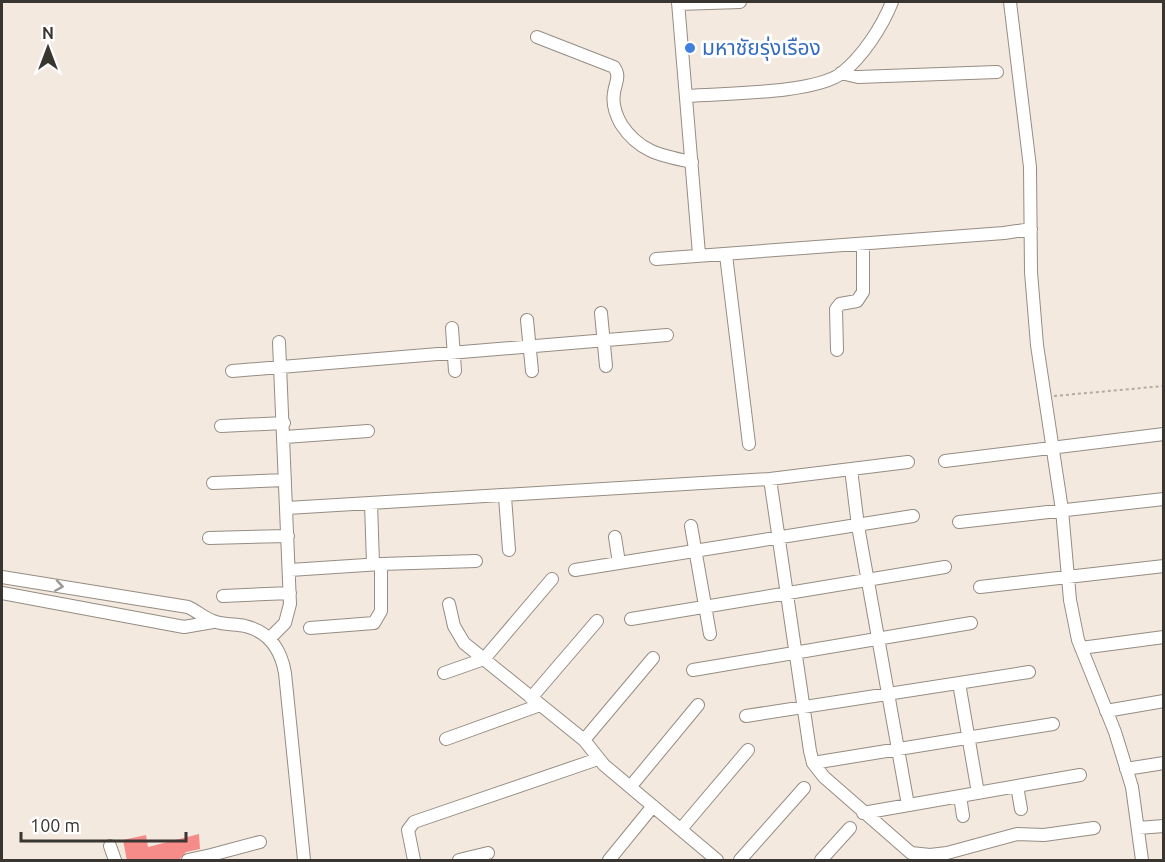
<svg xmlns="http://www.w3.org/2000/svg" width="1165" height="862" viewBox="0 0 1165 862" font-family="Ubuntu,'Noto Sans Thai',sans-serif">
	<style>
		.building { fill: #f68c8a }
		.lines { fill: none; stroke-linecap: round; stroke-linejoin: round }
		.minor-casing { stroke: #958c83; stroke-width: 14 }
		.path { stroke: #b3aba4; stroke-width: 2; stroke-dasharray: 3 3; stroke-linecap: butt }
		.minor { stroke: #fff; stroke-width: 12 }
		.oneway { stroke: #9c9a98 }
		.shop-dot { fill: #3f7fe0; stroke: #fff; stroke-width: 2 }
		.labels { text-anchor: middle; stroke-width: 6; stroke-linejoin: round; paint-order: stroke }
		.shop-label { font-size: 21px; fill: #366cbe; stroke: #fff; text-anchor: start }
	</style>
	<rect width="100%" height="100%" fill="#f3e9df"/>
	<path class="building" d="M199,834L200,849L186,852L180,859L174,861H127L123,840L146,835L148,847Z"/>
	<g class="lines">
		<defs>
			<path id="minor" d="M678,2L699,254
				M1010,2L1030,167L1031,272L1037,345L1062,510L1070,600L1078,640L1115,732L1132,787L1142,860
				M678,4L740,2
				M537,37L614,67C621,77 615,83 614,93C612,104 616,115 621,124C639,152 662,156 692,162
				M841,73L858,77L997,72
				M688,96C725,93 814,94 842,73C863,56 882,27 892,2
				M726,255L749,444
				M656,259L1004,233L1031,229
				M601,313L606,366
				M527,320L532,371
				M452,328L455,371
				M837,350L836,309L840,304L857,301L863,292V244
				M232,371L667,335
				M221,426L284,423
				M285,437L368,431
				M945,461L1164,434
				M851,469L858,526L908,805
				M770,479L810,751L813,763L824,777L911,853L930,855L947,853L1017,834L1044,835L1094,828
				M213,483L285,480
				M505,497L509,550
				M371,503L373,564
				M287,508L770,479L908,462
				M959,522L1164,499
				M691,526L710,634
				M615,537L619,563
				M209,538L288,536
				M290,570L381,564L476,561
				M575,570L913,516
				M2,577L188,607C197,611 204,618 213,621C223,625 235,624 245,626C270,632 281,650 285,673L304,860
				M980,587L1164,566
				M2,593L184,627L213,622
				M223,596L290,593
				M449,604L454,626L464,643L584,740L604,765L717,860
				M631,619L945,567
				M310,628L374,623L381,611V564
				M269,639L285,623L290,604L279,342
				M1081,648L1164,637
				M693,670L971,623
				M444,673L484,659L552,579
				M959,683L978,793
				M531,698L597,621
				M1106,711L1164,701
				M746,716L1029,672
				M446,739L540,705
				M584,740L653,658
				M813,763L1053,724
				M1126,769L1164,763
				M631,786L698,705
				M1017,786L1021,809
				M960,796L963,816
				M863,813L1080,775
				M1138,828L1164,826
				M681,829L748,750
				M110,846L115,860
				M188,860L211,855
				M212,860L211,855L260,842
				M414,860L408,830L414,822L598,759
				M459,860L488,853
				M609,860L653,806
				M740,860L804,788
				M821,860L850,828"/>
		</defs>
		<use href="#minor" class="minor-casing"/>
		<path class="path" d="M1054,396L1164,386"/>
		<use href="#minor" class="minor"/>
	</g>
	<defs><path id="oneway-chevron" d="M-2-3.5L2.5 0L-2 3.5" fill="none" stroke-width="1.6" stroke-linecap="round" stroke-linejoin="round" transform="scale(1.5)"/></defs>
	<use class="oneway" href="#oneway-chevron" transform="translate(59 586) rotate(9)"/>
	<circle class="shop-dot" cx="690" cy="48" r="6"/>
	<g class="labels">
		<g class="shop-label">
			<text x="702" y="55">มหาชัยรุ่งเรือง</text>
		</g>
	</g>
	<rect width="1165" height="862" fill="none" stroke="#393531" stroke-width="6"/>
	<g transform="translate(48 48)" stroke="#ffffff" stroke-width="4.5" paint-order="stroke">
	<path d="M0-4.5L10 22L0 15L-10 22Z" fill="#393531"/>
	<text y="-9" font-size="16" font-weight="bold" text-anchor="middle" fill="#393531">N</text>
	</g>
	<path d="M21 832v9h165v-9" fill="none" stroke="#393531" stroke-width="3"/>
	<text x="30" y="832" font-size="18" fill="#393531" stroke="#ffffff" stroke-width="4.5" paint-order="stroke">100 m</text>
</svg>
